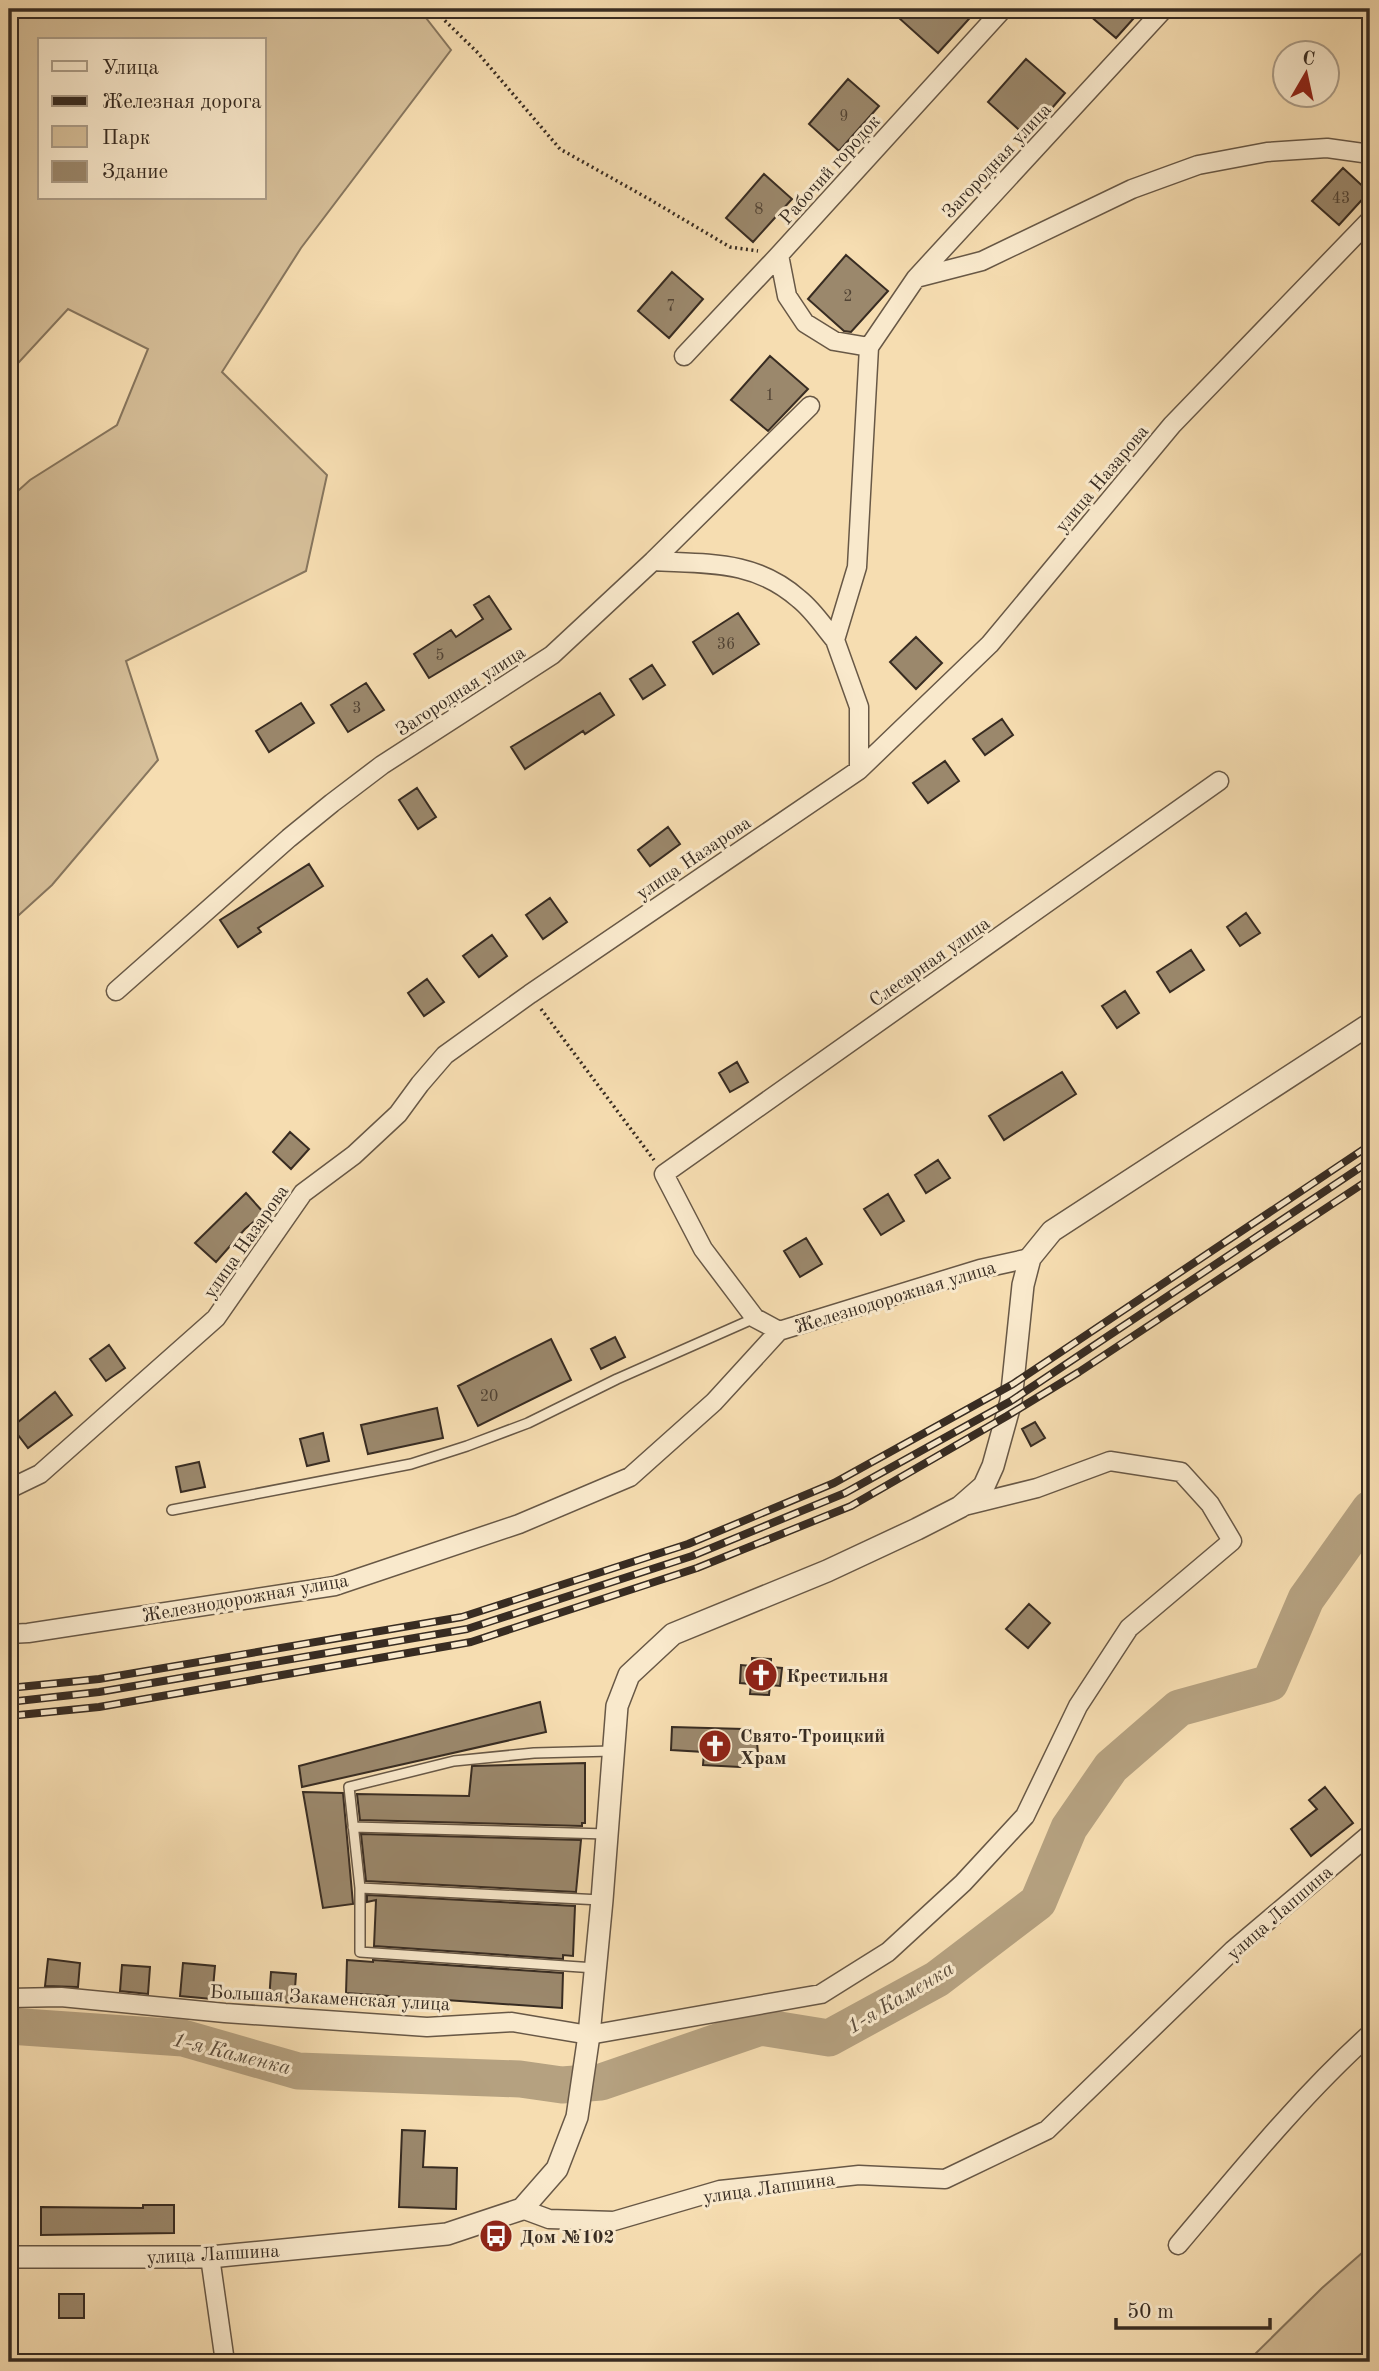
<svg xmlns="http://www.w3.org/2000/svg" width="1379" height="2371" viewBox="0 0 1379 2371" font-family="'Old Standard TT',serif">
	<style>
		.green { fill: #d6bf99; stroke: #87765e; stroke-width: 2; fill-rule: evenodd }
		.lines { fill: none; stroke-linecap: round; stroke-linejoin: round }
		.river { stroke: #b5a180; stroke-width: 37 }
		.building { fill: #9b886c; stroke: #382c22; stroke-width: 2 }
		.service-casing { stroke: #685846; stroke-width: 12 }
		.minor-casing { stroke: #685846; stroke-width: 21 }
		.tertiary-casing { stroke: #685846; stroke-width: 24 }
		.path { stroke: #382c22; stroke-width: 3.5; stroke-dasharray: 2 3.5; stroke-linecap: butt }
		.service { stroke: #f9e9cc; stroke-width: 9 }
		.minor { stroke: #f9e9cc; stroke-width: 18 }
		.tertiary { stroke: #f9e9cc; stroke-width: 21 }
		.rail-casing { stroke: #382c22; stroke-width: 8 }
		.rail { stroke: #f9e9cc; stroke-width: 5; stroke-dasharray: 16; stroke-linecap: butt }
		.labels { text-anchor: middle; stroke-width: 6; stroke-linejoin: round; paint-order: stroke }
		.number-label { font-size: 16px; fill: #514334 }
		.street-label { font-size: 19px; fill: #382c22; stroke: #f9e9cc }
		.poi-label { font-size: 19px; font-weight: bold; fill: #382c22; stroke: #f9e9cc; text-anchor: start }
		.water-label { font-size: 21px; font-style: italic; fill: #5e4f3e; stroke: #f9e9cc }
	</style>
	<rect width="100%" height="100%" fill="#f6ddb1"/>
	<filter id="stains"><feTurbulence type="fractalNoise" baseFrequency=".00286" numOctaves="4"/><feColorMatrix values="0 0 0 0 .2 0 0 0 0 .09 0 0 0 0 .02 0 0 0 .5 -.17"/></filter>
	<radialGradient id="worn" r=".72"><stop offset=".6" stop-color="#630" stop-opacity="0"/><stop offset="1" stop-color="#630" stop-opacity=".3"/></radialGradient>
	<path class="green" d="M9,9H419L451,50L301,248L222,372L327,475L306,571L126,661L158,760L52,885L9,924V499L30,480L117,425L148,349L68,309L9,373ZM40,40H264V198H40Z
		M1370,2246V2362H1250L1251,2358L1322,2288Z"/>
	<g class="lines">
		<path class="river" d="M9,2026L183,2038L298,2071L520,2079L562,2085L601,2082L761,2027L829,2038L937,1979L1038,1902L1069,1828L1111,1767L1179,1708L1270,1683L1306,1599L1370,1509"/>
	</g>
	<path class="building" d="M907,9H978L938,53L899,18Z
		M1082,9H1142L1116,38Z
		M1026,59L1065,93L1027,137L988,102Z
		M848,79L879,106L839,151L809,124Z
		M1343,168L1369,192L1339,225L1312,201Z
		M764,174L792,199L753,242L726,218Z
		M846,255L888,291L851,332L844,331L808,299Z
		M672,272L703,299L669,338L638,311Z
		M770,356L808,389L768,431L731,400Z
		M489,596L511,629L429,678L414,654L451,630L456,637L483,619L474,605Z
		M738,613L759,644L713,674L693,642Z
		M916,637L942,663L916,689L890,662Z
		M652,665L665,685L643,699L630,679Z
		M366,683L384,710L348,732L331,705Z
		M600,693L614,715L585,734L583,731L525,769L511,747Z
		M301,703L314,723L269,752L256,731Z
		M1002,719L1013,735L985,755L973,739Z
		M945,761L959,781L928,803L913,783Z
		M417,788L436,817L418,829L399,800Z
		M668,827L680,844L650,866L638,850Z
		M309,864L323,886L258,928L261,932L238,947L220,920Z
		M550,898L567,922L543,939L526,915Z
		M1246,913L1260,933L1240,946L1227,927Z
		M492,935L507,956L479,977L463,956Z
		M1191,950L1204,970L1170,992L1157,972Z
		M427,979L444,1002L424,1016L408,993Z
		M1125,991L1139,1013L1117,1028L1102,1006Z
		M737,1062L748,1082L730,1092L719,1073Z
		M1062,1072L1076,1094L1004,1140L989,1116Z
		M290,1132L309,1149L291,1169L273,1152Z
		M938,1160L950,1178L926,1193L915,1175Z
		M246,1193L264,1213L245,1229L216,1262L195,1243Z
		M888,1194L904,1221L881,1235L864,1209Z
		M806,1238L822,1264L800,1277L784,1251Z
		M615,1337L625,1357L601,1369L591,1349Z
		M551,1339L571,1380L478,1426L458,1386Z
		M109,1345L125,1368L106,1381L90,1359Z
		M55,1392L72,1415L28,1448L12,1427Z
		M437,1408L443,1438L368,1454L361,1425Z
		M1035,1422L1045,1438L1031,1446L1022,1429Z
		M323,1433L329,1461L307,1466L300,1439Z
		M199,1462L205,1487L181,1492L176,1467Z
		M1029,1604L1050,1623L1028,1648L1006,1629Z
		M752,1658L771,1659V1667L782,1668L780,1686L770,1685L769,1695L750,1694L751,1684L740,1683L741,1665L752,1666Z
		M540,1702L546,1732L302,1787L299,1766Z
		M672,1727L744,1729L757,1742L758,1754L753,1759L740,1767L703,1765L704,1752L671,1750Z
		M585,1763V1823H582V1826L360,1820L357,1794L469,1796L472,1766Z
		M1325,1787L1353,1823L1311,1856L1291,1829L1317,1809L1309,1800Z
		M303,1792L343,1793L353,1904L323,1908Z
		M361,1834L581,1840L576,1892L366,1881Z
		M367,1895L575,1906L573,1956L563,1955V1959L374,1946L376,1900L367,1902Z
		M48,1959L80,1963L78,1987L45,1986Z
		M347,1960L373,1962V1960L563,1973L562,2008L346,1993Z
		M183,1963L215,1966L212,1999L180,1996Z
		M122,1965L150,1967L148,1994L120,1991Z
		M271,1972L296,1974L294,2003L269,2001Z
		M402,2130L425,2131L423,2167L457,2168L456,2209L399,2207Z
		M143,2205H174V2233L41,2235V2207L143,2208Z
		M59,2294H84V2318H59Z"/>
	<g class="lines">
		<defs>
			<path id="service" d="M172,1510L411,1464L467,1446L528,1423L617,1379L755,1318
				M353,1827L607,1834
				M360,1888L601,1900
				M595,1968L360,1952V1888L349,1787L454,1761L534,1753L612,1751"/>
			<path id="minor" d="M779,255L787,296L805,323L834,341L869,347L857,567L835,640L859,707V770
				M916,278L982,261L1132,189L1198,165L1267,152L1327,148L1370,154
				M869,347L916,278L1164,9
				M684,356L779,255L1003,9
				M653,561C708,564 755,560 799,599C813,610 824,627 835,640
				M116,991L289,838L332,803L382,765L552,655L653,561L810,406
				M779,1331L755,1318L703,1249L664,1174L1219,781
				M9,1489L40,1474L216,1318L303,1193L354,1155L398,1114L420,1084L445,1055L530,994L859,770L990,644L1172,425L1370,220
				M9,1634L28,1633L335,1586L519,1524L630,1477L714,1402L779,1331L980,1269L1030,1258
				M9,1998L61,1997L225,2013L427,2027L512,2022L589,2035L821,1994L888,1952L963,1883L1025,1816L1078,1706L1129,1628L1232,1541L1210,1504L1181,1472L1110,1461L1037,1488L960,1507
				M522,2209L549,2219L614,2221L720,2190L859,2175L945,2179L1047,2130L1233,1950L1370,1834
				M1178,2245C1239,2173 1300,2097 1370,2034
				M210,2257L225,2362"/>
			<path id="tertiary" d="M9,2257H210L447,2234L522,2209L557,2169L577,2117L589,2035L602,1900L617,1706L629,1675L673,1634L827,1571L917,1529L960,1507L984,1486L993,1466L1011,1401L1023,1285L1030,1258L1052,1231L1370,1024"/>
		</defs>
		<use href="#service" class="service-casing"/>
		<use href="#minor" class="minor-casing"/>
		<use href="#tertiary" class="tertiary-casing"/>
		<path class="path" d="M433,9L477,52L560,149L649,199L730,247L758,251
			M541,1009L654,1160"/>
		<use href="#service" class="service"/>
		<use href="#minor" class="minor"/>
		<use href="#tertiary" class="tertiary"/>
		<defs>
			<path id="rail" d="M9,1688L99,1679L462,1617L688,1544L834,1483L1013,1384L1370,1145
				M9,1702L99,1692L467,1629L692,1556L845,1493L1011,1401L1370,1161
				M9,1716L99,1707L471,1642L697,1568L851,1506L1007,1416L1079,1372L1370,1179"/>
		</defs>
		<use href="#rail" class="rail-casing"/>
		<use href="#rail" class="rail"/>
	</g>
	<defs>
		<symbol id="church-disc" viewBox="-11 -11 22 22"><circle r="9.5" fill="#8f2418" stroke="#f9e9cc"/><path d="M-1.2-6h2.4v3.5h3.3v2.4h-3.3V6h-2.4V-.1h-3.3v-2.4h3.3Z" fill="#fff"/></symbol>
		<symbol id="bus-disc" viewBox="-11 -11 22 22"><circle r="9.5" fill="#8f2418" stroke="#f9e9cc"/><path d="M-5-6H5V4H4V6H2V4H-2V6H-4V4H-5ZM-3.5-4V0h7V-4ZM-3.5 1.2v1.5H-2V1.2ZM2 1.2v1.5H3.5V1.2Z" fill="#fff"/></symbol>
	</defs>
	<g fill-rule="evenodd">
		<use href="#church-disc" x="742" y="1656" width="38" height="38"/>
		<use href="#church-disc" x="696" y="1727" width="38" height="38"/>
		<use href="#bus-disc" x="477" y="2217" width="38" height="38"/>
	</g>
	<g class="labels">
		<g class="number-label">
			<text x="844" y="121">9</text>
			<text x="1341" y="203">43</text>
			<text x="759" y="214">8</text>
			<text x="848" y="301">2</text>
			<text x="671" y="311">7</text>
			<text x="770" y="400">1</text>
			<text x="726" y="649">36</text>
			<text x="440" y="660">5</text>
			<text x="357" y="713">3</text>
			<text x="489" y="1401">20</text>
		</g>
		<g class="street-label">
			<text transform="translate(996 160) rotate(-47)" y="7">Загородная улица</text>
			<text transform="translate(829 169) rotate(-48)" y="7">Рабочий городок</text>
			<text transform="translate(1101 478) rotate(-50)" y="7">улица Назарова</text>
			<text transform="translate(460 690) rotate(-33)" y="7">Загородная улица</text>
			<text transform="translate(693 857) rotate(-34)" y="7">улица Назарова</text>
			<text transform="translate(929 961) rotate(-35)" y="7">Слесарная улица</text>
			<text transform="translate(245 1241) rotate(-55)" y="7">улица Назарова</text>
			<text transform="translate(895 1296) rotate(-17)" y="7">Железнодорожная улица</text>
			<text transform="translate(245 1597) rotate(-10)" y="7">Железнодорожная улица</text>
			<text transform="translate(1279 1912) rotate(-41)" y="7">улица Лапшина</text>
			<text transform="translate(330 1997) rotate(3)" y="7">Большая Закаменская улица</text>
			<text transform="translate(769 2187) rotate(-8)" y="7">улица Лапшина</text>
			<text transform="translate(213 2253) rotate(-3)" y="7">улица Лапшина</text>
		</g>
		<g class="poi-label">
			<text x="786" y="1682">Крестильня</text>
			<text x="740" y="1742">Свято-Троицкий<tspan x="740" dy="22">Храм</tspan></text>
			<text x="520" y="2243">Дом №102</text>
		</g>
		<g class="water-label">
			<text transform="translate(900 1997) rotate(-31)" y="7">1-я Каменка</text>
			<text transform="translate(232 2053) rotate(14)" y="7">1-я Каменка</text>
		</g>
	</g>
	<rect width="1379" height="2371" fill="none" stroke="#f6ddb1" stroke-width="35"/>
	<rect x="10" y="10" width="1358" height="2350" fill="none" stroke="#382c22" stroke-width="3.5"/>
	<rect x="18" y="18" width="1344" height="2336" fill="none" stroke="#382c22" stroke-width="2"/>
	<rect x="38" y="38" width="228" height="161" fill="#f9e9cc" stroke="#ac9d88" stroke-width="2"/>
	<rect x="52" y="61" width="35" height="10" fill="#f9e9cc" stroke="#ac9d88" stroke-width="2"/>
	<text x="102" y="74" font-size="21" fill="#382c22">Улица</text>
	<rect x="52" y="96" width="35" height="10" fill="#382c22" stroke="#ac9d88" stroke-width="2"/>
	<text x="102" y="108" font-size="21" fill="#382c22">Железная дорога</text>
	<rect x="52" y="126" width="35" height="21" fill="#d6bf99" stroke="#ac9d88" stroke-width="2"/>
	<text x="102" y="144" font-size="21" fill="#382c22">Парк</text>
	<rect x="52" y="161" width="35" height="21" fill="#9b886c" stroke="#ac9d88" stroke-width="2"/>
	<text x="102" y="178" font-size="21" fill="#382c22">Здание</text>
	<g transform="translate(1306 74) rotate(9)"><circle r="33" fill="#f9e9cc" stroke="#ac9d88" stroke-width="2"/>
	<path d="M0-5L12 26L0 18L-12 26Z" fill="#8f2418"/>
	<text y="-10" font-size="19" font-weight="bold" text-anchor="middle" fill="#382c22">С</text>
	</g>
	<path d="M1116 2318v10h154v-10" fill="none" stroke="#382c22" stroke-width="3.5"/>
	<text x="1127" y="2318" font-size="21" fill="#382c22" stroke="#f9e9cc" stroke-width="5" paint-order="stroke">50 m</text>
	<rect width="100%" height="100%" filter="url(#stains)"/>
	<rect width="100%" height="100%" fill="url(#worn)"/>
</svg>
